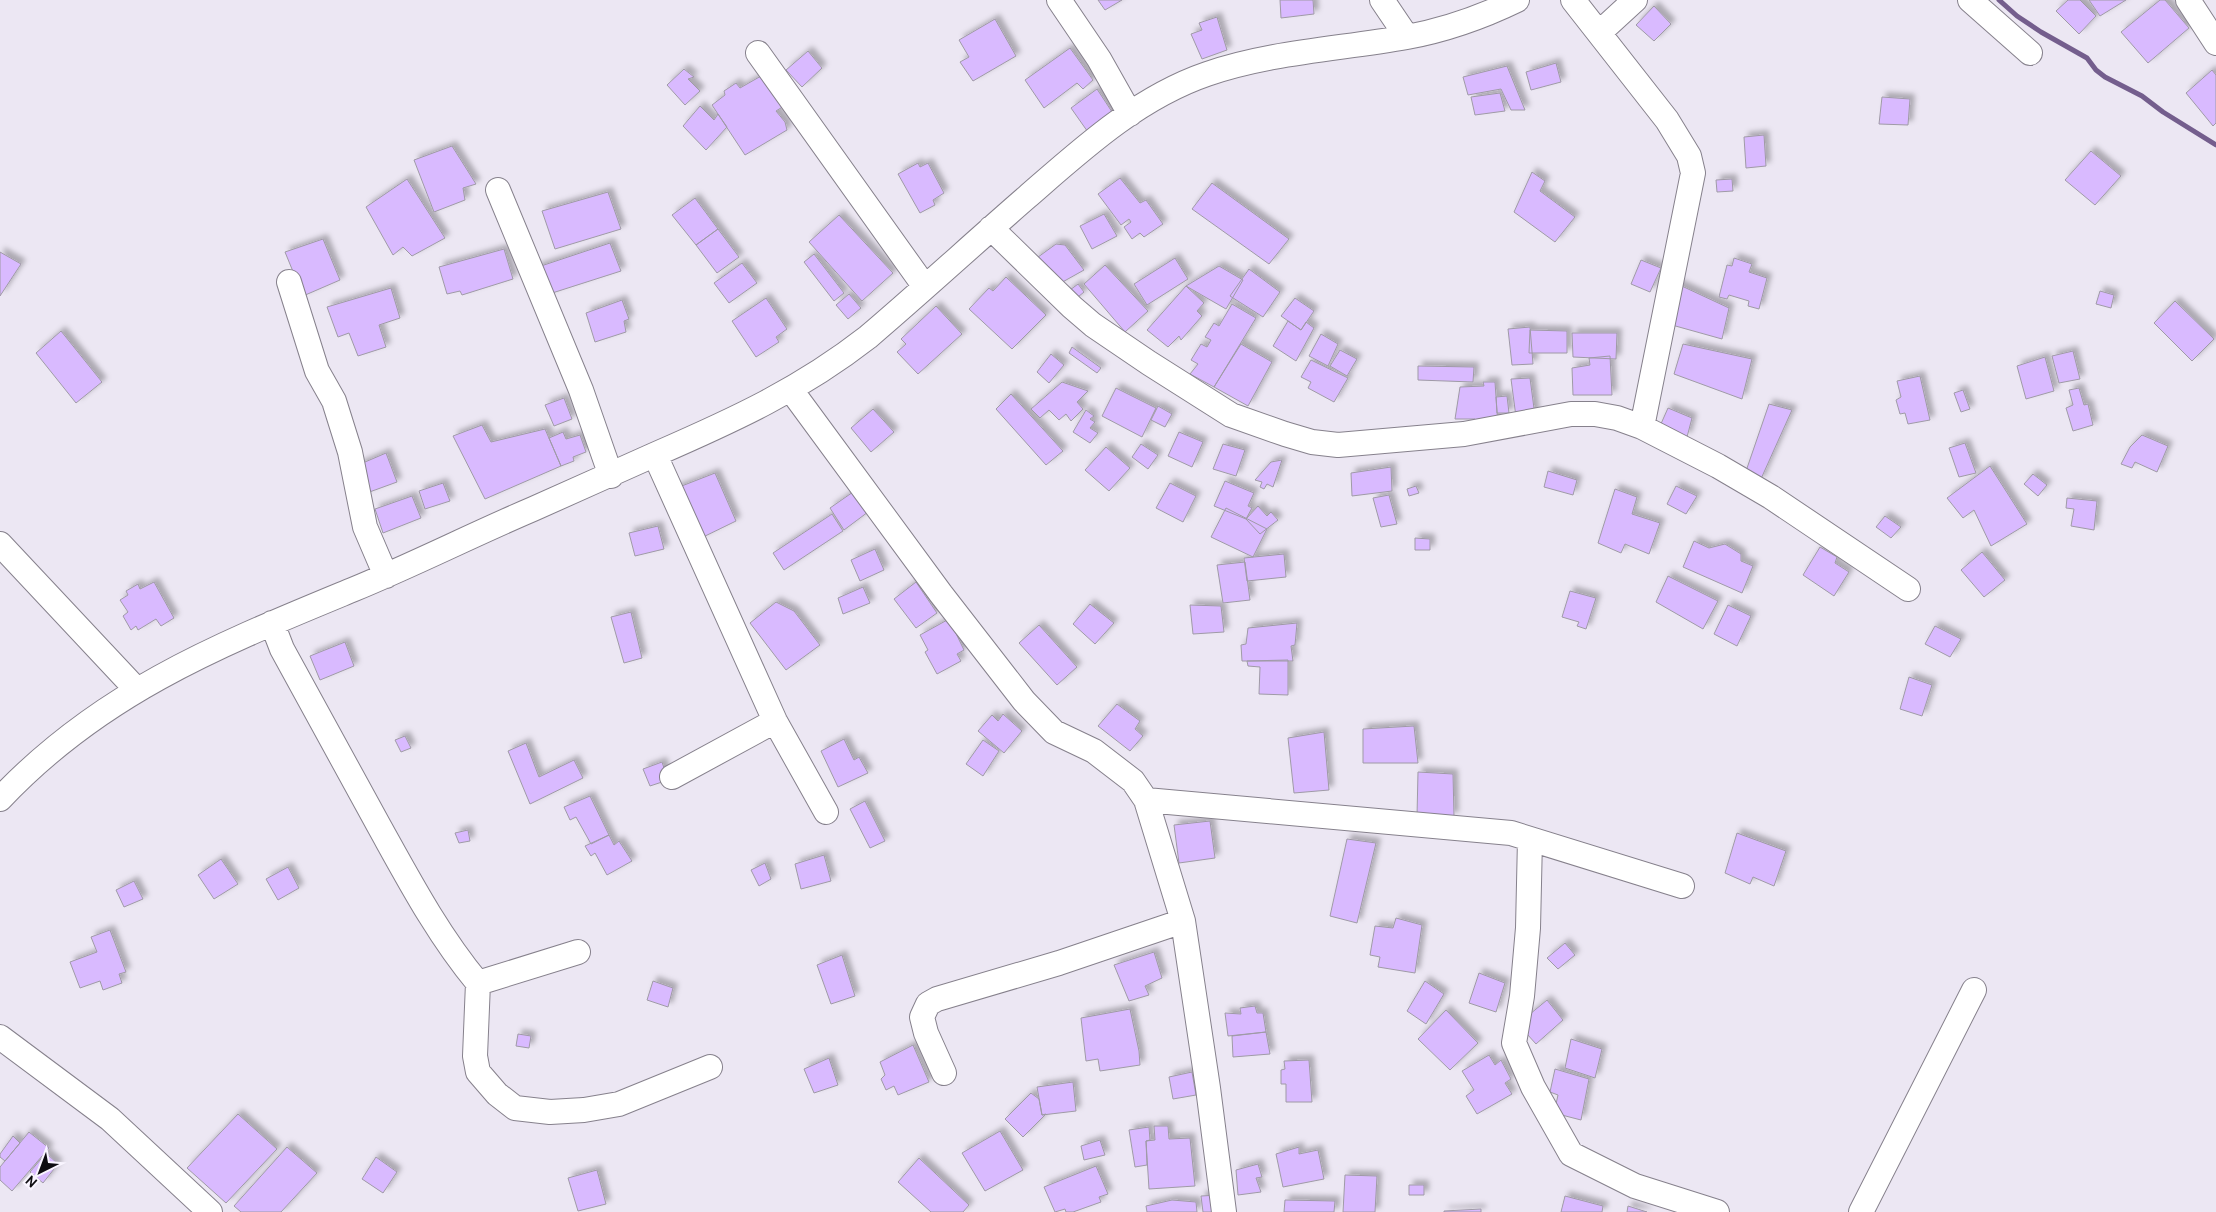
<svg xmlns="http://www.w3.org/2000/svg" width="2216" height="1212" viewBox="0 0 2216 1212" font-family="Cabin,sans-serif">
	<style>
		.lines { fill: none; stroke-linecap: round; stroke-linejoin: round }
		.stream { stroke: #745e8d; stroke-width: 5 }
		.building { fill: #d9baff; stroke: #9f9aa6; filter: url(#shadow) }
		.minor-casing { stroke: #86818c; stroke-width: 26 }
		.minor { stroke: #fff; stroke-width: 24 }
	</style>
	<defs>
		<filter id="shadow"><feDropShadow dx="4.5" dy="-4.5" stdDeviation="2.5" flood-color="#0004"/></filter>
	</defs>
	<rect width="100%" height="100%" fill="#ece7f3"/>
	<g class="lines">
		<path class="stream" d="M1999,0L2017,16L2041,32L2087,58L2096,70L2105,77L2142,96L2163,112L2216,145"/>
	</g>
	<path class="building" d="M1098,0H1122L1105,10Z
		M1280,0H1313L1314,14L1281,18Z
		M2068,0H2080L2096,16L2079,34L2056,11Z
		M2089,0H2126L2100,16Z
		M2160,0H2165L2189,28L2148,63L2121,32Z
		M1654,6L1671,24L1654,41L1636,25Z
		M1217,17L1227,50L1202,59L1191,34L1202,30L1199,23Z
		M995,19L1016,56L973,81L960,62L969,57L959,40Z
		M1070,48L1093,80L1083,89L1077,83L1044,108L1025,80Z
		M808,51L822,68L802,87L786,70Z
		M1556,63L1561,82L1531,90L1526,72Z
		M1507,66L1525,110H1511L1501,89L1468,95L1463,77Z
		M684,69L694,77L688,79L700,91L685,105L667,85Z
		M2212,70L2216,75V123L2213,126L2186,93Z
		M761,76L784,106L776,111L785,122L787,130L745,155L712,105L725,95L724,91L736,83L740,88Z
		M1097,89L1116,118L1090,135L1071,108Z
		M1500,93L1505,111L1475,115L1471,97Z
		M1882,97L1910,99L1908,125L1879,124Z
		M700,106L714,120L718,114L727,127L706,150L683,126Z
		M1764,135L1766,166L1746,168L1744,137Z
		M452,146L476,184L463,188L465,200L434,212L414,160Z
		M2091,151L2121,176L2095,205L2065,180Z
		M918,163L920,167L928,163L944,193L933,200L935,205L920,213L898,174Z
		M1532,172L1545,181L1540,191L1575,217L1555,242L1514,212Z
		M1120,178L1140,203L1146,200L1163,224L1144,237L1140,233L1132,239L1124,227L1131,222L1129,219L1121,225L1098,194Z
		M407,179L445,238L412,256L403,247L393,255L366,207Z
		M1732,179L1733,191L1717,192L1716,180Z
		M1212,183L1289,239L1269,264L1192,209Z
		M608,192L621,229L555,249L542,211Z
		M695,198L718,229L696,245L672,215Z
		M1104,214L1117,236L1092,249L1080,226Z
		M839,215L893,273L862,301L809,242Z
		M718,229L739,257L717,273L696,245Z
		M323,239L340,280L303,296L285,252Z
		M610,243L621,271L546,295L535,268Z
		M1056,244L1065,245L1084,270L1059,284L1034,260Z
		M504,249L513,279L462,295L460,291L447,294L439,267Z
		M0,252L21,264L0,296Z
		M814,254L844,293L834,301L804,262Z
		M1175,258L1188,279L1147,305L1134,284Z
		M1734,258L1752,264L1749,272L1767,278L1759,309L1748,306L1749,301L1729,295L1727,299L1719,297L1727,265L1732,266Z
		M1641,260L1661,268L1650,292L1631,284Z
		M742,263L757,283L729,303L714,283Z
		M1105,265L1148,311L1125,332L1084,284Z
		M1219,266L1243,280L1226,309L1186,286Z
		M1249,269L1280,292L1263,317L1230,296Z
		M1006,277L1046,315L1012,349L969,309L989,288L993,291Z
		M1671,281L1729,308L1722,339L1654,320Z
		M1078,284L1084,292L1072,302L1066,293Z
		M1186,286L1204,303L1197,311L1202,316L1181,340L1179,336L1168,347L1147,330Z
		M391,288L400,318L379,325L386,347L358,356L349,333L338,337L327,307Z
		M2100,291L2114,295L2111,308L2096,304Z
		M849,294L861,308L848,319L836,305Z
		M766,298L787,329L776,337L779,342L756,357L732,321Z
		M1295,298L1314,311L1301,330L1281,316Z
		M622,300L629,319L624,321L626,332L595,342L586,313Z
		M2175,301L2214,339L2192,361L2154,323Z
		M1232,304L1256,318L1214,387L1190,374L1198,364L1191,360L1201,344L1207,347L1211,340L1205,337L1214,323L1219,326Z
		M936,306L962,334L918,374L897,352L906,344L901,339Z
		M1288,321L1301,330L1306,322L1314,328L1296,361L1273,346Z
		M1530,327L1533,364L1512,365L1508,329Z
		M1530,330L1567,331V353H1529Z
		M61,331L102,382L76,403L36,353Z
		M1572,333H1617L1616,359L1573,357Z
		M1321,334L1338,344L1328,366L1309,356Z
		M1241,344L1272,362L1248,406L1214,387Z
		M1683,344L1752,359L1742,399L1674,374Z
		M1072,347L1101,368L1097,373L1069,353Z
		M1340,350L1357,359L1347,376L1330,366Z
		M2073,351L2080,379L2059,383L2052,356Z
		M1051,354L1064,365L1049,383L1037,372Z
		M1610,356L1612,395H1573L1572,368L1590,365L1589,358Z
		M2045,357L2054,391L2026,399L2017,366Z
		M1311,360L1348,378L1334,402L1308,388L1311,382L1301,377Z
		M1418,366L1474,367L1473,382L1418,380Z
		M1920,376L1930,420L1908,424L1905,413L1900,414L1896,400L1901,397L1897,381Z
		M1530,378L1535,416L1516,417L1511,379Z
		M1062,382L1088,391L1077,402L1083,409L1071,421L1066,414L1059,420L1049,410L1040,418L1031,409Z
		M1483,382H1495L1498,426L1475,425V419H1455L1460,387L1484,386Z
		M1116,388L1156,408L1142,437L1102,416Z
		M2079,388L2084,405L2088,404L2093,425L2073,431L2066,408L2073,405L2069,390Z
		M1963,390L1970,409L1961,412L1954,393Z
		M1011,394L1063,451L1046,465L996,409Z
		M1507,396L1509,413H1497L1496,397Z
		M564,398L572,419L554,426L545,405Z
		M1769,404L1792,410L1760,481L1745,474Z
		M1158,406L1172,414L1165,427L1151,420Z
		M1668,408L1692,418L1687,437L1660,426Z
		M873,409L894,432L871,452L851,428Z
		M1086,410L1094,416L1090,419L1095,422L1090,428L1098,433L1090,443L1073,432Z
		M482,425L491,442L545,429L561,466L485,499L453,436Z
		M563,432L566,439L580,435L586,452L573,457L574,461L561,466L549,438Z
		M1179,432L1203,442L1192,467L1168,456Z
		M2142,435L2168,446L2157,472L2135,462L2132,468L2121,464L2130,447Z
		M1965,443L1976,473L1959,477L1949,448Z
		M1141,444L1158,455L1148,469L1132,457Z
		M1223,444L1245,450L1236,476L1213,469Z
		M1106,447L1130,468L1109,491L1085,470Z
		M386,453L397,482L364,494L358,465Z
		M1282,460L1273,487L1267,484L1264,489L1260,487L1262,482L1255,480L1271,462Z
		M1990,466L2027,524L1991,546L1974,510L1963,518L1947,498Z
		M1391,467L1392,491L1352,496L1351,473Z
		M1548,471L1577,480L1573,495L1544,487Z
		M715,473L736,521L699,539L674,489Z
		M2033,474L2047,485L2038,496L2024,484Z
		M1225,481L1254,493L1248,506L1252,508L1246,519L1214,506Z
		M443,483L450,501L425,509L419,491Z
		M1170,483L1196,496L1183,522L1156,508Z
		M1416,486L1419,493L1409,496L1407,489Z
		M1676,486L1697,496L1686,514L1667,504Z
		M1615,489L1637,497L1632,514L1660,523L1649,554L1625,544L1621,553L1598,543Z
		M853,492L868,512L844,530L830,508Z
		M1389,495L1397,524L1381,527L1373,498Z
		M412,496L421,518L383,533L375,509Z
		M2067,498L2097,501L2094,530L2071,526L2074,509L2066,508Z
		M1258,506L1267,516L1271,512L1278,520L1260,534L1246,519Z
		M1226,508L1267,529L1253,557L1211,537Z
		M832,514L843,531L784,570L773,553Z
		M1885,516L1901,527L1891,538L1876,527Z
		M658,526L664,549L635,556L629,533Z
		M1415,538L1430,539V550H1415Z
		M1694,541L1709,548L1725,544L1741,554V561L1753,566L1742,593L1683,567Z
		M1820,547L1837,557L1835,563L1849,572L1834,596L1803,575Z
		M875,549L884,570L860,581L851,560Z
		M1982,552L2005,580L1984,597L1961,570Z
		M1284,554L1286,577L1247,581L1244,558Z
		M1245,562L1250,600L1223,603L1217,565Z
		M1668,576L1718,601L1703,629L1656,602Z
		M154,582L174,618L161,626L156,619L138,630L136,626L131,630L123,616L128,612L120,600L128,595L126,591L138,584L140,589Z
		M916,582L937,613L916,628L894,599Z
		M863,587L870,603L843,614L838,598Z
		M1570,591L1596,598L1586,629L1577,626L1579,622L1562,617Z
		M776,602L794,611L820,645L786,670L750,623Z
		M1090,604L1114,623L1095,644L1073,624Z
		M1190,605L1221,606L1224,632L1193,634Z
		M1728,605L1751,616L1737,646L1714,634Z
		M631,612L642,658L624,663L611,617Z
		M949,619L964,650L957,654L961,661L937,674L925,652L928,650L920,635Z
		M1297,623L1295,645L1291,646L1293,661H1242L1241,645L1246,644L1248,628Z
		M1039,625L1077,667L1057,685L1019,643Z
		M1935,626L1961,639L1950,657L1925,644Z
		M345,642L354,666L320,680L310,656Z
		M1288,660V695L1259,694L1260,667L1248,666L1247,661Z
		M1909,677L1932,685L1922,716L1900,709Z
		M1117,704L1140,721L1135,729L1143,736L1130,751L1098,726Z
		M1003,714L1022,731L1004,753L978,731L992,715L998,721Z
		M1414,726L1418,763H1363V729Z
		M1324,732L1329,790L1294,793L1288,738Z
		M405,736L411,748L401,752L395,740Z
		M844,739L854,760L859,757L868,773L838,787L821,751Z
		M983,740L999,751L983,776L966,764Z
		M526,743L539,777L574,760L583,778L530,804L508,751Z
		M662,762L668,780L650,786L643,769Z
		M1418,772L1453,774L1454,816H1417Z
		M590,796L609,835L591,844L576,817L570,820L564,807Z
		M865,801L885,841L870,848L850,809Z
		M1210,821L1215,858L1179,863L1174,825Z
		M468,830L470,841L459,843L455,833Z
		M1737,833L1786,851L1774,886L1753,877L1750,884L1725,873Z
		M609,835L614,845L619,841L632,861L607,875L595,853L591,856L585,846Z
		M1347,839L1376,843L1357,923L1330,916Z
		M824,855L831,881L801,889L795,864Z
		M221,859L238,884L214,899L198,875Z
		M765,863L771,879L759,886L751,870Z
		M288,867L299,888L278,900L266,879Z
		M134,881L143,899L124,907L116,890Z
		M1396,918L1422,925L1415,973L1378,967L1380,957L1370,955L1375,926L1393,928Z
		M110,930L126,972L119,974L122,983L103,990L100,981L80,988L70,962L97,952L91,937Z
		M1565,943L1575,955L1558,969L1547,958Z
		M1154,952L1162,978L1145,986L1149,995L1129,1001L1114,965Z
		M842,955L855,996L831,1004L817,965Z
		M1479,973L1505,983L1496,1012L1469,1003Z
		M653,981L673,988L668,1007L647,1000Z
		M1425,981L1444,994L1426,1024L1407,1011Z
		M1547,1000L1563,1020L1536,1044L1518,1024Z
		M1255,1006L1257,1013H1263L1266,1032L1228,1036L1225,1013L1241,1014L1240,1008Z
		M1130,1009L1139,1051L1140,1065L1100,1071L1098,1059L1086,1061L1081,1018Z
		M1446,1010L1478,1043L1450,1070L1418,1039Z
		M1266,1032L1270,1054L1233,1057L1232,1036Z
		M518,1034L531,1036L529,1048L516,1046Z
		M1571,1039L1602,1049L1595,1078L1565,1068Z
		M913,1045L929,1082L898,1095L894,1086L886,1090L881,1079L885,1075L880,1062Z
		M1489,1055L1495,1065L1501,1060L1511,1079L1505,1083L1512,1094L1477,1114L1466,1096L1474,1090L1462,1071Z
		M829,1058L838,1085L814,1093L804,1069Z
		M1309,1060L1312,1102H1286V1084H1281V1070L1285,1069L1284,1061Z
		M1555,1069L1589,1079L1581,1120L1554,1113L1558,1095L1550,1092Z
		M1192,1072L1196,1095L1173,1099L1169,1077Z
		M1073,1082L1076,1111L1042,1115L1037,1087Z
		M1031,1093L1039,1099L1042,1115L1046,1114L1023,1137L1005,1119Z
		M238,1114L277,1149L226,1203L187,1168Z
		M1154,1126H1168L1169,1139L1190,1138L1195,1186L1149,1189L1146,1141L1155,1140Z
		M1149,1127L1150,1140L1146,1141L1147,1165L1135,1167L1129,1130Z
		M1000,1131L1023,1170L985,1191L962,1153Z
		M29,1132L49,1148L12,1191L0,1180V1167Z
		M13,1136L20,1143L5,1161L0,1157V1154Z
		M1100,1140L1105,1155L1084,1160L1081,1146Z
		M287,1147L317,1173L281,1212H241L234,1206Z
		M1299,1147V1154L1318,1150L1324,1179L1283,1187L1276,1154Z
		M46,1153L58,1164L43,1183L30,1172Z
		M376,1157L397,1172L383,1193L362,1179Z
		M919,1158L969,1205L963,1212H931L898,1182Z
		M1258,1164L1262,1177L1256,1178L1261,1192L1238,1195L1236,1170Z
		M1096,1166L1108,1194L1099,1197L1101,1202L1073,1212H1066L1065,1209L1055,1212L1044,1187Z
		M597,1170L606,1204L578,1211L568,1178Z
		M1345,1175L1377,1176L1375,1212H1343Z
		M1409,1185H1424V1195H1409Z
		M1218,1195L1220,1212H1203L1201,1196Z
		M1565,1196L1603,1206L1602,1212H1561Z
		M1172,1200L1196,1202L1197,1212H1147L1146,1206Z
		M1285,1200L1335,1201L1334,1212H1284Z
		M1628,1206L1647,1212H1627Z
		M1481,1209V1212H1444V1211Z"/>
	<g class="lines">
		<defs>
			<path id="minor" d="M1059,0L1099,59L1130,114
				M1382,0L1407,37
				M1573,0L1667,120L1689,156L1693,173L1642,427
				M1970,0L2030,53
				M2188,0L2216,43
				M1599,33L1635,0
				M758,53L925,287
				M498,190L581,390L611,476
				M991,228L1072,307L1093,325L1149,363L1231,415L1285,434L1312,442L1338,445L1464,434L1571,414H1595L1617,418L1642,427L1718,466L1771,497L1908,589
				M289,282L317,371L334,401L350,452L365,527L386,576
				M791,390L941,594L1024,701L1054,732L1094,751L1133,781L1146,800L1183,921L1208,1088L1224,1212
				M655,455L775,721L826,812
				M0,544L136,689
				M272,623L282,649C314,708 347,767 379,826C409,880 438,935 478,983L475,1056L478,1072L497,1094L515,1108L550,1112L584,1110L619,1104L710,1067
				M672,777L775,721
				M0,799C101,692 219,645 352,590C413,565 472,535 533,509C574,491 615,472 656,454C734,420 800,390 868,337C922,291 974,243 1027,197C1081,150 1137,98 1207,74C1271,52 1340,49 1407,37C1445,30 1482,17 1517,0
				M1146,800L1511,833L1682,886
				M1530,839L1528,928L1522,996L1514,1043L1533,1087L1571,1154L1635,1186L1717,1212
				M478,983L578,952
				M0,1037L110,1119L210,1212
				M944,1073L926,1033L922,1017L928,1004L937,999L1059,963L1183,921
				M1861,1212L1974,990"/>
		</defs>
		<use href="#minor" class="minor-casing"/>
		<use href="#minor" class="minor"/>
	</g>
	<g transform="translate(40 1172) rotate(222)" stroke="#f9f5ff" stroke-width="4" paint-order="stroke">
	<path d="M0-4L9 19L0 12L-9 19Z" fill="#0e0d11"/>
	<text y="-8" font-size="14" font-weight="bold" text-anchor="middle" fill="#0e0d11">N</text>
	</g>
</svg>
